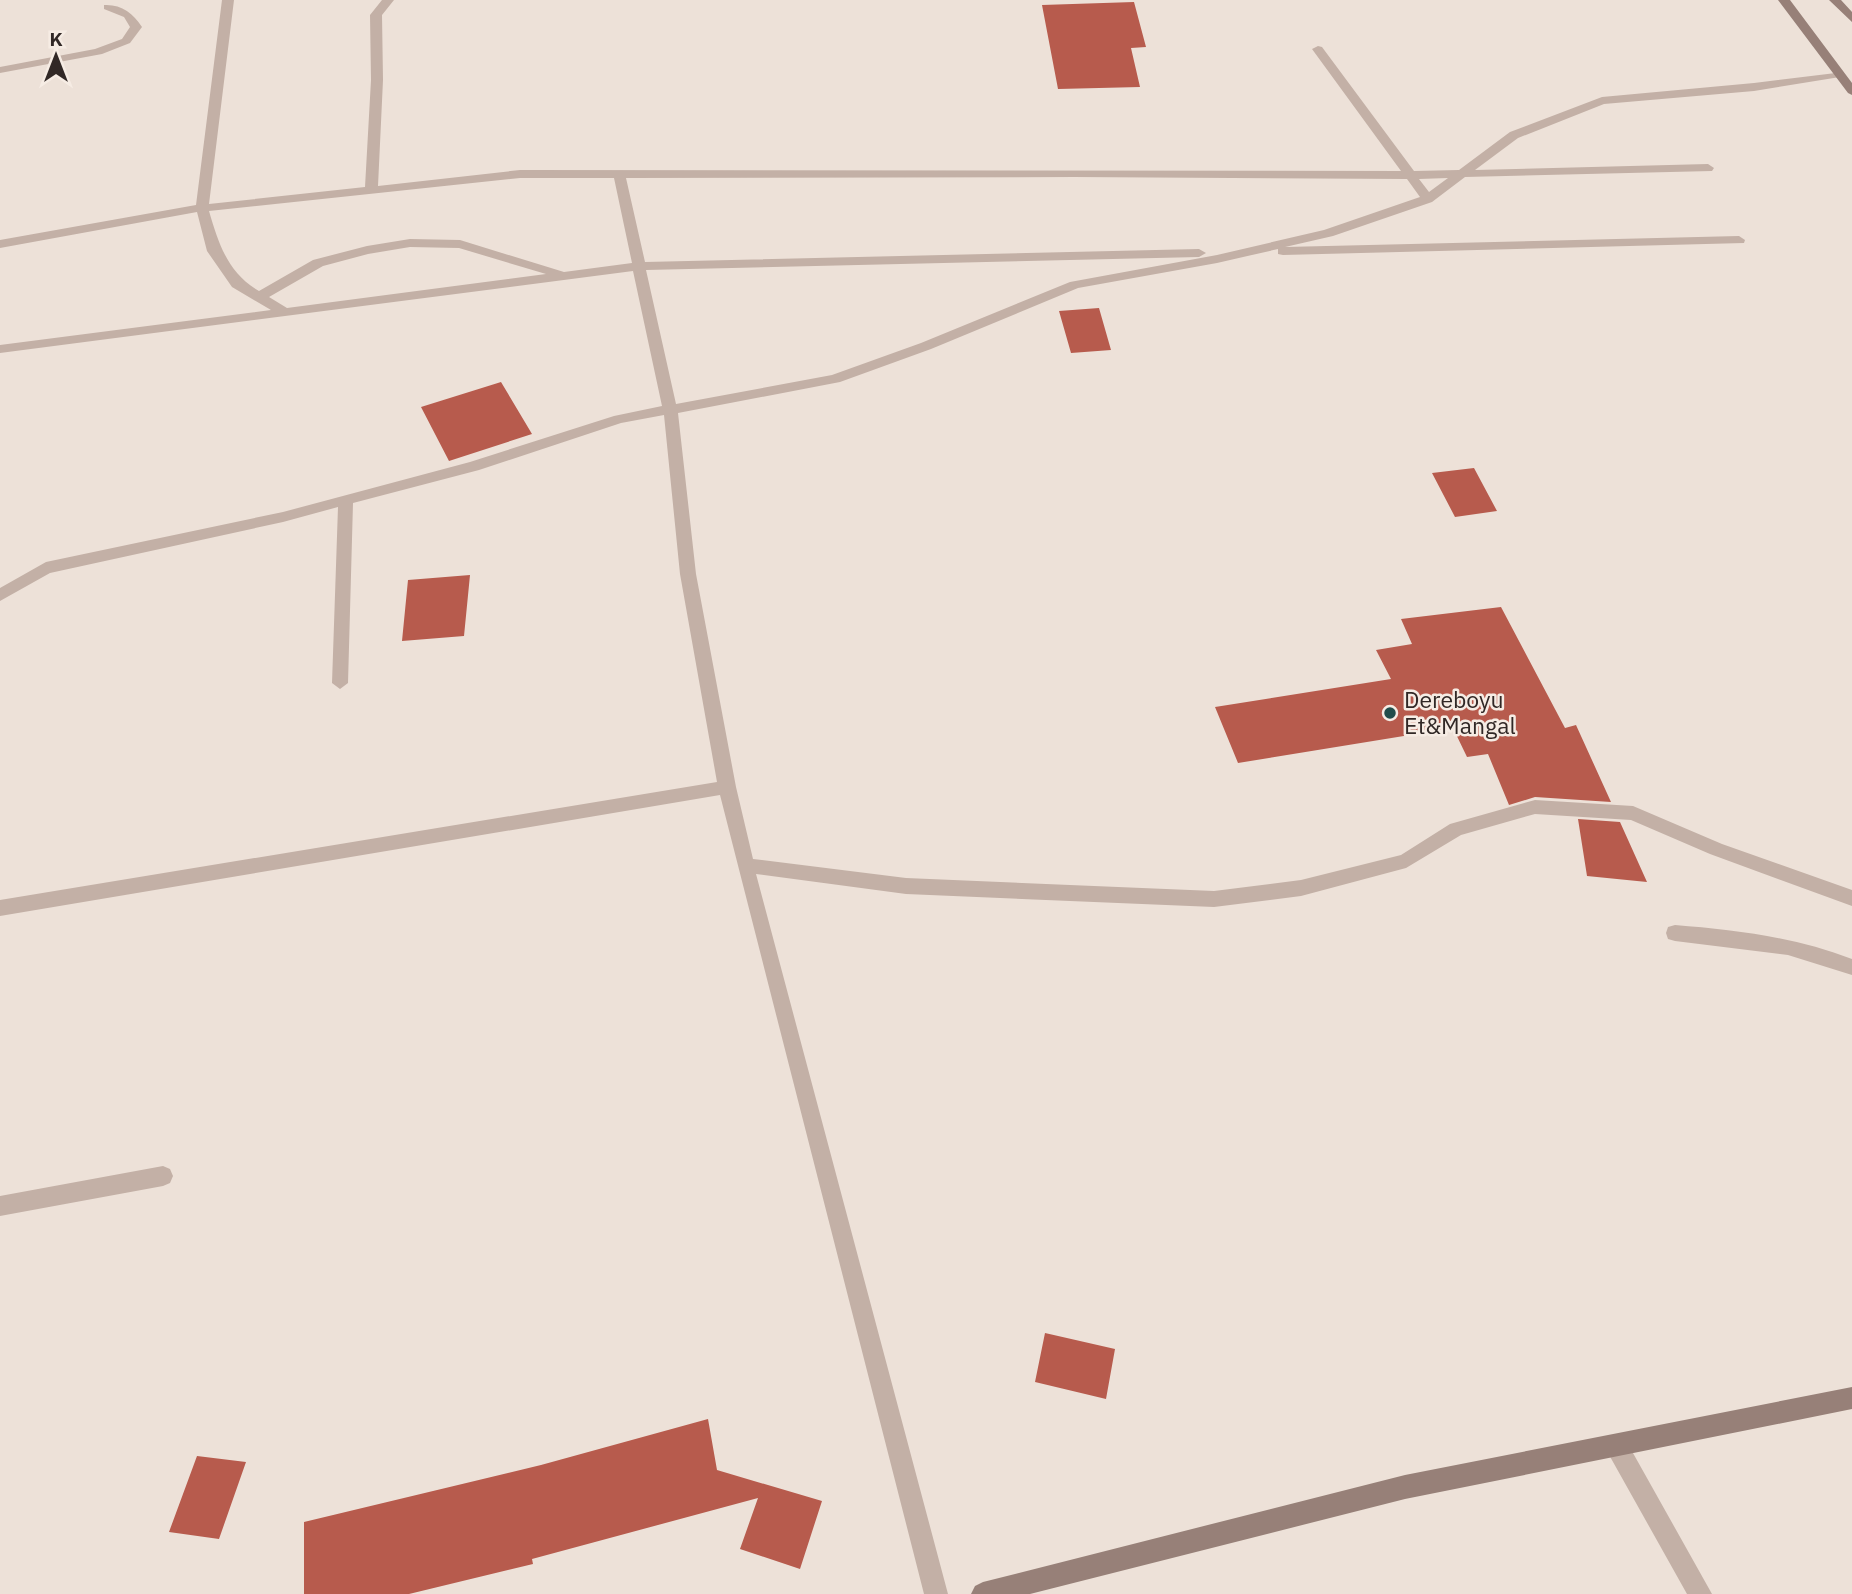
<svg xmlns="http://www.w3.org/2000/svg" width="1852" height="1594" viewBox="0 0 1852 1594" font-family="'IBM Plex Sans',sans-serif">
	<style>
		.building { fill: #b75b4d }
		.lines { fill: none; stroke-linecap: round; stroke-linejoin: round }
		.lane { fill: #c3b0a6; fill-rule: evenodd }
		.street { fill: #c3b0a6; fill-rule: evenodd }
		.secondary { fill: #978078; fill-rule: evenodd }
		.poi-dot { fill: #214d4b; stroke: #f6ece4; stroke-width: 2.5 }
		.labels { text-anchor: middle; stroke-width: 5; stroke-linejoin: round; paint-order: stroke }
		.poi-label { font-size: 23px; fill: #312826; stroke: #f6ece4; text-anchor: start }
	</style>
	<rect width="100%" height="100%" fill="#ede1d8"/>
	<path class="building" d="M1134,2L1146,47L1131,48L1140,87L1058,89L1042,5Z
		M1099,308L1111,350L1071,353L1059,311Z
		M501,382L532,434L449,461L421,407Z
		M1474,468L1497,511L1455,517L1432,473Z
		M470,575L464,636L402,641L408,580Z
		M1501,607L1565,728L1576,725L1611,802L1535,797L1509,805L1488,754L1467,757L1453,728L1238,763L1215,707L1391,679L1376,650L1412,644L1401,619Z
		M1578,819L1620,822L1647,882L1587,876Z
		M1045,1333L1115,1349L1106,1399L1035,1382Z
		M708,1419L717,1470L822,1501L800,1569L740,1549L758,1498L532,1559L533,1564L409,1594H304V1522L541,1465Z
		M197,1456L246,1462L219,1539L169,1532Z"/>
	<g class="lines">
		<path class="lane" d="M163,1166L170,1169L173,1176L170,1183L163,1186L0,1216V1196Z
			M1616,1434L1624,1437L1712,1594H1687L1608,1453L1605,1445L1608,1437Z"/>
		<path class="street" d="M222,0H234L209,204L365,187L371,80L370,15L382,0H394L382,15L383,80L378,186L520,170L1401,171L1312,49L1318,46L1322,47L1414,171L1459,170L1510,132L1602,97L1754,83L1844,72V76L1840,77L1754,91L1604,104L1518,138L1475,170L1708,164L1714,168L1712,171L1465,177L1432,202L1333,236L1285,247L1739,236L1745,240L1744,243L1283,255L1278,254V249L1217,263L1078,288L931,349L840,382L678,413L696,574L736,787L753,859L906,878L1214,891L1301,880L1401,855L1450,824L1535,800L1633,806L1722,844L1852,890V906L1710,854L1631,820L1535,814L1461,835L1406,868L1301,896L1214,907L906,894L756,874L948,1594H924L720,795L0,916V900L717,782L680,574L664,415L621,423L479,470L353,503L348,683L340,689L332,683L338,507L283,522L50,573L0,601V588L46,562L283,512L470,462L614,416L662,406L633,271L0,353V345L271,310L232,287L207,251L197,212L0,248V240L196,205ZM1074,177L1407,179L1420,197L1324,230L1217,255L1070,282L921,343L832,375L676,404L646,270L1199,257L1206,253L1199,249L645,262L626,178ZM520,178H614L632,263L564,272L460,240L410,239L367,246L313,260L259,291C228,273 219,245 209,211ZM1448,178L1429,192L1419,179ZM410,247L459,248L546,274L287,308L269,297L323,266L368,254Z
			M104,5C121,4 133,13 142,27L130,43L102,54L0,73V67L95,49L122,39L130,27L124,17L104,9Z
			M1675,925C1736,930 1795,937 1852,959V975L1788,955L1675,941L1668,939L1666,933L1668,927Z"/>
		<path class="secondary" d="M1778,0H1790L1852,83V95L1848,93Z
			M1829,0H1841L1852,12V22Z
			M1852,1387V1409L1405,1499L1030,1594H971L975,1586L983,1582L1405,1475Z"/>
	</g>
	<circle class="poi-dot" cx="1390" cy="713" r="7"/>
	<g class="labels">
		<g class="poi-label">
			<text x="1404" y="708">Dereboyu<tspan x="1404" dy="26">Et&amp;Mangal</tspan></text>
		</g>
	</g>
	<g transform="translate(56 56)" stroke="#f6ece4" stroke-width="5" paint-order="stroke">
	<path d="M0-5L12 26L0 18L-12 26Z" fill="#312826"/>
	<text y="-10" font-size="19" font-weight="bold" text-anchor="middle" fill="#312826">K</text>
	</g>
</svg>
